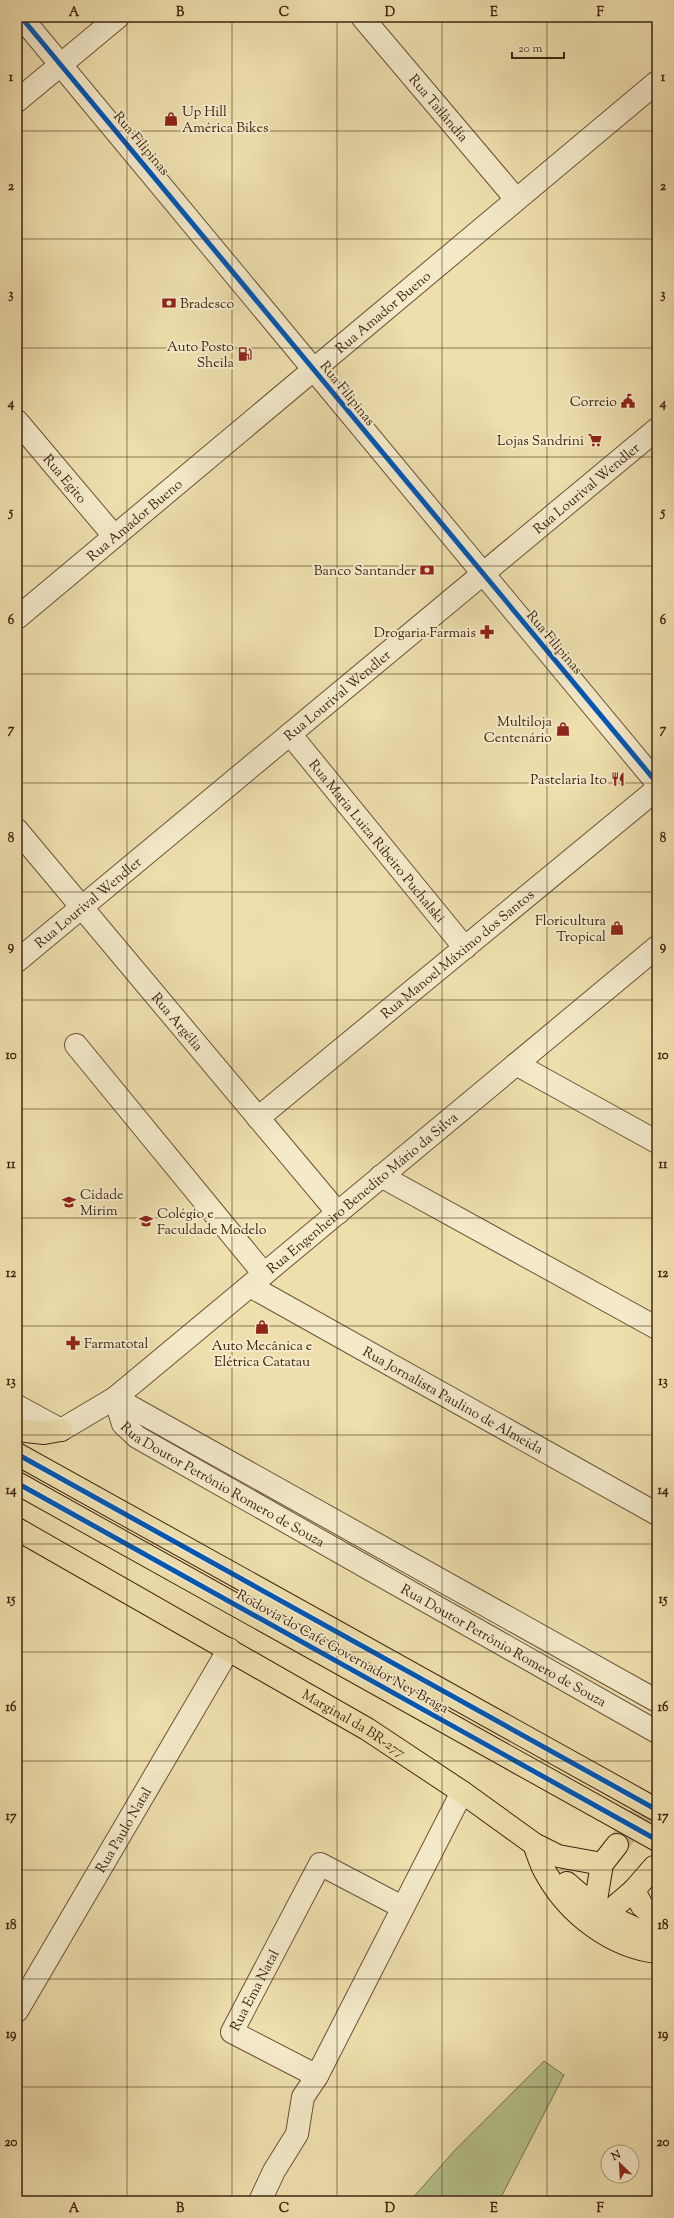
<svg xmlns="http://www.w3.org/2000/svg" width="674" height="2218" viewBox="0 0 674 2218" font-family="'Sorts Mill Goudy',serif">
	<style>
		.green { fill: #b5c28d; stroke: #7a734f }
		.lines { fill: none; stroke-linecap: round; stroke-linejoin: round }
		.major-tunnel { stroke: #cbba8e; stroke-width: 22; stroke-dasharray: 22 11; stroke-linecap: butt }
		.minor-casing { stroke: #6c5338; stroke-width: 24 }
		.major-casing { stroke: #402411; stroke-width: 24 }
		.highway-casing { stroke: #402411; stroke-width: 24 }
		.minor { stroke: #f4eaca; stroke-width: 22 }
		.major { stroke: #eedfad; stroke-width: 22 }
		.highway { stroke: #eedfad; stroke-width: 22 }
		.cycleway-casing { stroke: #f4eaca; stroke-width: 8 }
		.cycleway { stroke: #0057b8; stroke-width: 5 }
		.grid { fill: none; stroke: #402411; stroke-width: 1; stroke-opacity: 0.55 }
		.labels { text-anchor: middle; stroke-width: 4; stroke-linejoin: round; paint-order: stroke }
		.street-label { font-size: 14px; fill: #402411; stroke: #f4eaca }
		.poi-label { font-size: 14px; fill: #402411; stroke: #f4eaca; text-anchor: end }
		.neatline { fill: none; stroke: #402411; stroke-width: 1.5 }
		.grid-label { font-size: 13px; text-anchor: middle; font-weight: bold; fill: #402411 }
	</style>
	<rect width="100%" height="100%" fill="#eedfad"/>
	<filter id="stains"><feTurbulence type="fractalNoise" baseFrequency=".005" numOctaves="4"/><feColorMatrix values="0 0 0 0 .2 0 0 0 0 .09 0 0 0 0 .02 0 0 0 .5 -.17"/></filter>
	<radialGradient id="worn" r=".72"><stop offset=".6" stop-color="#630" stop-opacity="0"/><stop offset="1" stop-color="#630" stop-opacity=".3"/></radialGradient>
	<path class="green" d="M544,2061L564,2075L499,2201H410L455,2150Z"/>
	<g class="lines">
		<path class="major-tunnel" d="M617,1845L657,1796"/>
		<defs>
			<g id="minor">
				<path d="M21,17L657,783"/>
				<path id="s1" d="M362,17L516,199"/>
				<path d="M17,101L118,17"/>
				<path id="s2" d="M17,421L114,536"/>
				<path id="s3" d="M17,618L657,82"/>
				<path id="s4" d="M290,734L465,948"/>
				<path id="s5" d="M17,830L338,1213"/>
				<path id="s6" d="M17,961L657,429"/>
				<path d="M76,1045L264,1274"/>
				<path d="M516,1064L657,1142"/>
				<path id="s7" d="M258,1118L657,789"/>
				<path d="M381,1176L657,1328"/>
				<path id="s8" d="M250,1286L657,1514"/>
				<path id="s9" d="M115,1398L123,1424L137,1437L657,1732"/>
				<path d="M115,1398L657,1701"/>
				<path id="s10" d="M17,1406L61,1430L115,1398L657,947"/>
				<path id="s11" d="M17,2011L229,1649"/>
				<path id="s12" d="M317,2076L232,2032L320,1864L402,1907"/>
				<path d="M260,2201L274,2171L297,2134L303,2097L317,2076L462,1792"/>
			</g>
			<g id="major">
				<path id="s13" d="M17,1529L367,1729L462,1792L534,1844L558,1856L602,1864"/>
				<path d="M534,1844C538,1854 541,1866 547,1875C569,1914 612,1947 657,1952"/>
				<path d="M567,1883C593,1907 622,1927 657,1935"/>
				<path d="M634,1890L642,1906L657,1918"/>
				<path d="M595,1906L602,1864L617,1845"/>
				<path d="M606,1914L634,1890L654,1867"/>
			</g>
			<path id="highway" d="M17,1430L44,1433L61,1430
				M17,1454L657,1810
				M17,1483L657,1840"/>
		</defs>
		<use href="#minor" class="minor-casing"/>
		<use href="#major" class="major-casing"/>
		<use href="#highway" class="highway-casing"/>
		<use href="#minor" class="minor"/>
		<use href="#major" class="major"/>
		<use href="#highway" class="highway"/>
		<defs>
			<path id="cycleway" d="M21,17L657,783
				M17,1454L657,1810
				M17,1483L657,1840"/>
		</defs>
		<use href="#cycleway" class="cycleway-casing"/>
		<use href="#cycleway" class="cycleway"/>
	</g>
	<path class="grid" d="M127,17V2201M232,17V2201M337,17V2201M442,17V2201M547,17V2201M17,131H657M17,239H657M17,348H657M17,457H657M17,566H657M17,674H657M17,783H657M17,892H657M17,1000H657M17,1109H657M17,1218H657M17,1326H657M17,1435H657M17,1544H657M17,1652H657M17,1761H657M17,1870H657M17,1979H657M17,2087H657"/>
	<defs>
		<symbol id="shop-bare" viewBox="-9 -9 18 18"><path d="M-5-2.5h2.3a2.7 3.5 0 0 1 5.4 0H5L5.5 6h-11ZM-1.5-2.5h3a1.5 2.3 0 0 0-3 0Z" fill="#8f2418" stroke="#f4eaca" stroke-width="2.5" paint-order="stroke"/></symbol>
		<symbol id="bank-bare" viewBox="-9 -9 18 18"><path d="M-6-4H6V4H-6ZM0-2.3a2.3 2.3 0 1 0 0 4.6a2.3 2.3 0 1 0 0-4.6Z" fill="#8f2418" stroke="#f4eaca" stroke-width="2.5" paint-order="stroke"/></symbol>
		<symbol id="fuel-bare" viewBox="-9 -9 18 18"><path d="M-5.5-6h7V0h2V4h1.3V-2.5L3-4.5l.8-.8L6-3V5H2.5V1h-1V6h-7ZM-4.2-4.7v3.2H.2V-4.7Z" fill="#8f2418" stroke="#f4eaca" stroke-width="2.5" paint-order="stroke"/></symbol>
		<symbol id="civic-bare" viewBox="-9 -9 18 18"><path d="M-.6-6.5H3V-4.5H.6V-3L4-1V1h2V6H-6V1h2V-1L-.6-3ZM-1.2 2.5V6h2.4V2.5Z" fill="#8f2418" stroke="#f4eaca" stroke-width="2.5" paint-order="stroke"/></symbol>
		<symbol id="supermarket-bare" viewBox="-9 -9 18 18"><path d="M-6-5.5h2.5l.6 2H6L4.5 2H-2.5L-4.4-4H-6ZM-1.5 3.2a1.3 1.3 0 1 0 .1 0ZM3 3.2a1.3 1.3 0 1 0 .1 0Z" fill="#8f2418" stroke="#f4eaca" stroke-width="2.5" paint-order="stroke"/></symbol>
		<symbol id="pharmacy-bare" viewBox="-9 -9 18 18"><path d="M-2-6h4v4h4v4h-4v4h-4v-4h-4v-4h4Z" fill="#8f2418" stroke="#f4eaca" stroke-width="2.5" paint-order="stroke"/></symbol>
		<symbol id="restaurant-bare" viewBox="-9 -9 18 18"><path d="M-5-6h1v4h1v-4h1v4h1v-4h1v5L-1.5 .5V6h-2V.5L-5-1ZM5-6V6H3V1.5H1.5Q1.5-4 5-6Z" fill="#8f2418" stroke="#f4eaca" stroke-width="2.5" paint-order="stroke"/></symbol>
		<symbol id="school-bare" viewBox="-9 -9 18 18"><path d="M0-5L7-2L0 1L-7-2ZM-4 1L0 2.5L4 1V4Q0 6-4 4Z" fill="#8f2418" stroke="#f4eaca" stroke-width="2.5" paint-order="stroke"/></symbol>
	</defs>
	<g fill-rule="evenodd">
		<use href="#shop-bare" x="161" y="109" width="20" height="20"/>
		<use href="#bank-bare" x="159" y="293" width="20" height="20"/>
		<use href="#fuel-bare" x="235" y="344" width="20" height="20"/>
		<use href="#civic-bare" x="618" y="391" width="20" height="20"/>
		<use href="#supermarket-bare" x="585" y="430" width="20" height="20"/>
		<use href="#bank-bare" x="417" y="560" width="20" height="20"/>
		<use href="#pharmacy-bare" x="477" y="622" width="20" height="20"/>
		<use href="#shop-bare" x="553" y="719" width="20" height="20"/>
		<use href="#restaurant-bare" x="608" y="769" width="20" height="20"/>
		<use href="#shop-bare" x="607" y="918" width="20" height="20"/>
		<use href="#school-bare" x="59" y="1192" width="20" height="20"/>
		<use href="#school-bare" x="136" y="1211" width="20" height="20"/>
		<use href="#shop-bare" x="252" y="1317" width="20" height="20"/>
		<use href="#pharmacy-bare" x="63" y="1333" width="20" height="20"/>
	</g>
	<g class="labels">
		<g class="street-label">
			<text dy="5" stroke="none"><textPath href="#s1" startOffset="119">Rua Tailândia</textPath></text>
			<text transform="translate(142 143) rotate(50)" y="5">Rua Filipinas</text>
			<text dy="5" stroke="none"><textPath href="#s3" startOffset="477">Rua Amador Bueno</textPath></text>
			<text transform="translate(348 393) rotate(51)" y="5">Rua Filipinas</text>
			<text dy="5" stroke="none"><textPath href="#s2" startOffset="75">Rua Egito</textPath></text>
			<text dy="5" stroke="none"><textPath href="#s6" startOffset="740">Rua Lourival Wendler</textPath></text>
			<text dy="5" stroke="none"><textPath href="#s3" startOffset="153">Rua Amador Bueno</textPath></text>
			<text transform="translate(555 642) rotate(50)" y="5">Rua Filipinas</text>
			<text dy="5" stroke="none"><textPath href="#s6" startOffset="416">Rua Lourival Wendler</textPath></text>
			<text dy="5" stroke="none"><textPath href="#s4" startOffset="138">Rua Maria Luiza Ribeiro Puchalski</textPath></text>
			<text dy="5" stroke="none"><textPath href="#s6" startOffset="92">Rua Lourival Wendler</textPath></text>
			<text dy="5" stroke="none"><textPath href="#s7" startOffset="258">Rua Manoel Máximo dos Santos</textPath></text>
			<text dy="5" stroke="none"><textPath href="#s5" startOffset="250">Rua Argélia</textPath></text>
			<text dy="5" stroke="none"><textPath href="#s10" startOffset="434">Rua Engenheiro Benedito Mário da Silva</textPath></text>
			<text dy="5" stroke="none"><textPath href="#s8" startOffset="233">Rua Jornalista Paulino de Almeida</textPath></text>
			<text dy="5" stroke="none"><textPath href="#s9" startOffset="144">Rua Doutor Petrônio Romero de Souza</textPath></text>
			<text dy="5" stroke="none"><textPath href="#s9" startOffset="468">Rua Doutor Petrônio Romero de Souza</textPath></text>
			<text transform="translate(343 1651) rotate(29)" y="5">Rodovia do Café Governador Ney Braga</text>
			<text dy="5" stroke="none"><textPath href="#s13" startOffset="389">Marginal da BR-277</textPath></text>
			<text dy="5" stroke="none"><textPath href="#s11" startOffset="210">Rua Paulo Natal</textPath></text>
			<text dy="5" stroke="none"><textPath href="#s12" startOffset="143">Rua Ema Natal</textPath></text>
		</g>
		<g class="poi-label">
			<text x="182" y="116" text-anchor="start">Up Hill<tspan x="182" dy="16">América Bikes</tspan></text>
			<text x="180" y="308" text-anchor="start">Bradesco</text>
			<text x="234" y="351">Auto Posto<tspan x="234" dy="16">Sheila</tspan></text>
			<text x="617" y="406">Correio</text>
			<text x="584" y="445">Lojas Sandrini</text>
			<text x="416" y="575">Banco Santander</text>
			<text x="476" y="637">Drogaria Farmais</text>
			<text x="552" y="726">Multiloja<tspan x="552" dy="16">Centenário</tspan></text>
			<text x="607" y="784">Pastelaria Ito</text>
			<text x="606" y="925">Floricultura<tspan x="606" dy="16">Tropical</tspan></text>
			<text x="80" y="1199" text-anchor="start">Cidade<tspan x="80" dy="16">Mirim</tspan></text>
			<text x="157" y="1218" text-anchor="start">Colégio e<tspan x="157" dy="16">Faculdade Modelo</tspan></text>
			<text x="84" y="1348" text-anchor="start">Farmatotal</text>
			<text x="262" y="1350" text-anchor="middle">Auto Mecânica e<tspan x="262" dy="16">Elétrica Catatau</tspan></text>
		</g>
	</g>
	<rect width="674" height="2218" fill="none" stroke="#eedfad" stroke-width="44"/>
	<g transform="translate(620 2164) rotate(335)"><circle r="19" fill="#f4eaca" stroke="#ac9b80"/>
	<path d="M0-3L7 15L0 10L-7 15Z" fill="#8f2418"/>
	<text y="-6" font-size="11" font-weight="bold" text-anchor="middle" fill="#402411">N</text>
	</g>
	<path d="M512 52v6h52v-6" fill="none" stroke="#402411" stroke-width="2"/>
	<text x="518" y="52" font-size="12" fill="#402411" stroke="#f4eaca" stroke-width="3" paint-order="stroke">20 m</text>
	<rect x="22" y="22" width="630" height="2174" class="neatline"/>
	<g class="grid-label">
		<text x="74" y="16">A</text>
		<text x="180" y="16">B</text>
		<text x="284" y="16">C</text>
		<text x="390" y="16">D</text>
		<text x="494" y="16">E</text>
		<text x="600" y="16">F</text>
		<text x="11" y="81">1</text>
		<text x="663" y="81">1</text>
		<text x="11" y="190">2</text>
		<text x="663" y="190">2</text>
		<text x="11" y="298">3</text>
		<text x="663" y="298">3</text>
		<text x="11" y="407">4</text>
		<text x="663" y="407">4</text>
		<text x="11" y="516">5</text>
		<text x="663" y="516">5</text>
		<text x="11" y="624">6</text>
		<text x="663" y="624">6</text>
		<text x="11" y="733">7</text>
		<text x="663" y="733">7</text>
		<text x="11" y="842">8</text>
		<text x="663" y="842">8</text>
		<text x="11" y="950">9</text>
		<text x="663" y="950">9</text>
		<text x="11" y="1059">10</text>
		<text x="663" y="1059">10</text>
		<text x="11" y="1168">11</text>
		<text x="663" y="1168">11</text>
		<text x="11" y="1277">12</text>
		<text x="663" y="1277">12</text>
		<text x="11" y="1385">13</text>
		<text x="663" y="1385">13</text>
		<text x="11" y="1494">14</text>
		<text x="663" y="1494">14</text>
		<text x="11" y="1603">15</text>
		<text x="663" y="1603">15</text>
		<text x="11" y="1711">16</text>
		<text x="663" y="1711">16</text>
		<text x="11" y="1820">17</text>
		<text x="663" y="1820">17</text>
		<text x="11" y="1929">18</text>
		<text x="663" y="1929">18</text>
		<text x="11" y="2038">19</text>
		<text x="663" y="2038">19</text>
		<text x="11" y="2146">20</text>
		<text x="663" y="2146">20</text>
		<text x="74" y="2212">A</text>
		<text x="180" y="2212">B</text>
		<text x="284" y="2212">C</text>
		<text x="390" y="2212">D</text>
		<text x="494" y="2212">E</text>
		<text x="600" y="2212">F</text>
	</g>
	<rect width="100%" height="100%" filter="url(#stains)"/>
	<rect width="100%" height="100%" fill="url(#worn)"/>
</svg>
